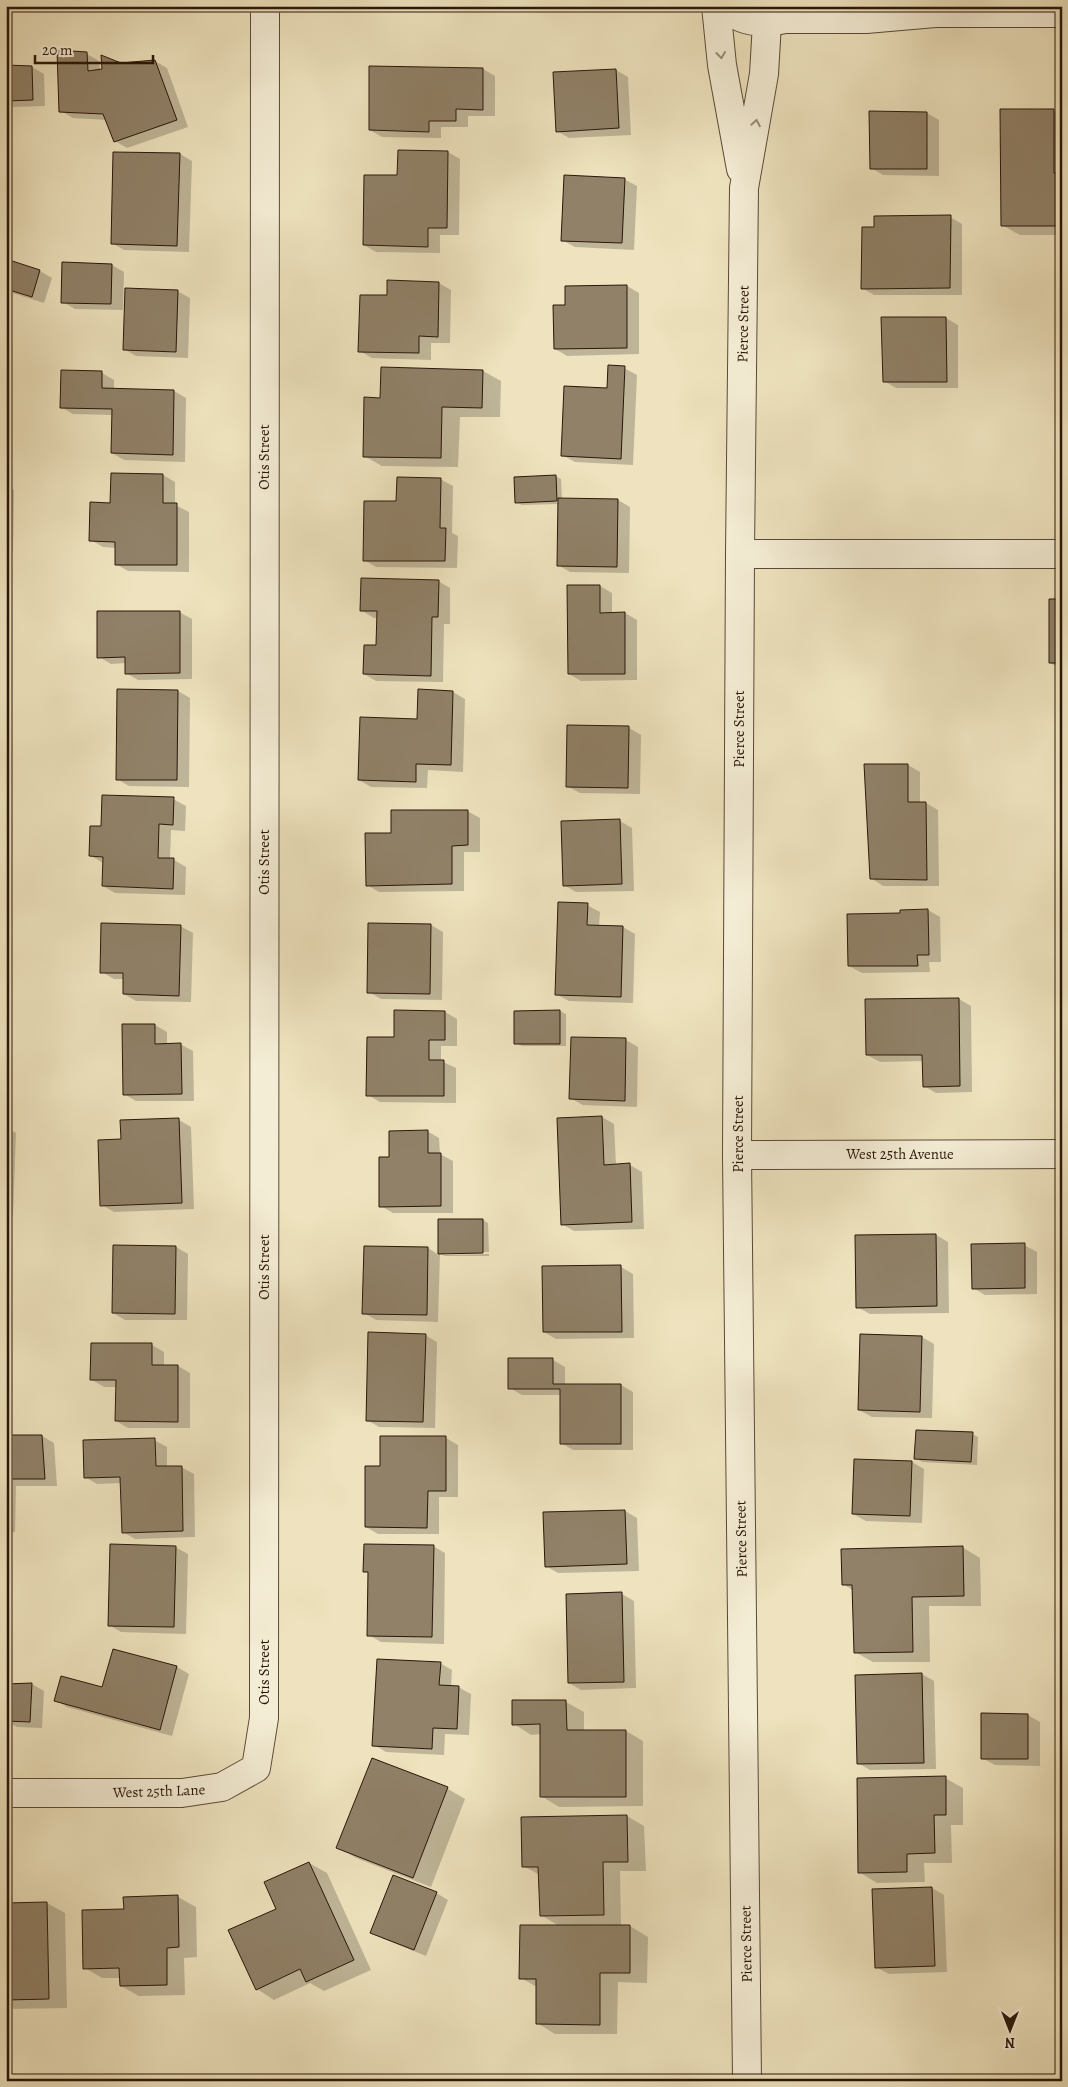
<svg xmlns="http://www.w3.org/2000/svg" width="1068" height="2087" viewBox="0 0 1068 2087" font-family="Alegreya,serif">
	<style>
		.shadow { fill: #0003; fill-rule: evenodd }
		.building { fill: #908168; stroke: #2a160a }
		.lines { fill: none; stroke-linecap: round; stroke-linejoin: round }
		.minor-casing { stroke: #5b4937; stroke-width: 30 }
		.minor { stroke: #f4edd5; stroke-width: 28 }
		.oneway { stroke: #998c7a }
		.labels { text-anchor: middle; stroke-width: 4; stroke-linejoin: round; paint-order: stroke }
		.street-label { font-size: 15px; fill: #2a160a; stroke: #f4edd5 }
	</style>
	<rect width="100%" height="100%" fill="#eee3be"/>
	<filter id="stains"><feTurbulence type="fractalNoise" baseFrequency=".004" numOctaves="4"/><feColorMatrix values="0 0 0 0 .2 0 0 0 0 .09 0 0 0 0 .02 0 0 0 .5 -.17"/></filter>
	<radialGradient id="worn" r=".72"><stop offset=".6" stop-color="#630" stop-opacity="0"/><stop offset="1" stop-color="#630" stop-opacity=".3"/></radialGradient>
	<path class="shadow" d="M87,54L99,61L100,70L120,65L155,61L167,68L188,127L127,148L115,141L107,120L73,118L61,111Z
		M6,66L32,67L44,74L45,106L13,107L6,119Z
		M483,69L495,76V116H468V127H441V138L382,137L370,130Z
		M616,70L628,77L631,135L569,138L557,131Z
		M1054,111L1062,115V235H1020L1002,225Z
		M870,112L927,113L939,120V176L883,175L871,168Z
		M448,152L460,159L459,235H440V253L376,252L364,245L398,176Z
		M180,154L192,161L189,252L124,250L112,243Z
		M624,179L637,186L634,250L575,247L562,240Z
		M950,217L962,224V295H874L862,288L876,228Z
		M6,261L40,271L52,278L44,303L6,291Z
		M112,265L124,272L123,310L75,309L63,302Z
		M439,283L451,290L450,343H431V360L372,358L360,351L388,297Z
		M627,286L639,293V354L567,356L555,349L566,306Z
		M177,291L190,298L188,358L136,356L124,349Z
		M6,316L7,317L8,343H6Z
		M946,318L958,325V388H896L884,381Z
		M382,368L483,371L501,381L500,417H460L458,467L382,466L364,456L382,399Z
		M624,368L637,375L633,465L575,462L562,455Z
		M62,371L102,373L114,380V389L174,391L186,398L185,462L124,460L112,453L113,415L73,414L61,407Z
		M163,475L175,482V505L189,512V572L128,571L116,564V548L103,547L91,540L111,504Z
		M555,476L561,479L562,500H618L630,507L629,573L570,572L558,565L559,504L522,505L516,502ZM552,497L559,501V504L551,499Z
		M440,479L453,486L452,533L458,536L457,568L376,567L364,560L397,503Z
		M6,485L14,490L13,553H6Z
		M438,581L450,588V624H444L443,682L376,681L364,674L378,646L379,618H374L362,611Z
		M600,586L612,593V614L625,613L637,620V680L581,681L569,674Z
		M1062,600V669L1050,663Z
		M179,612L192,619V679L138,680L126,673V663L111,664L99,657Z
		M178,691L190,698L189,787L129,786L117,779Z
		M453,692L465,699L463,772L428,770L427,788L371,787L359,780L418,720Z
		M6,695H7L8,734H6Z
		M629,728L641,735L640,794L580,793L567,786Z
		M908,765L920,772V803H926L938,810L939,886H883L871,878Z
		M173,799L186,806L185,831L171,830L170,859L174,860L186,867L185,895L115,893L103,886V863L91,856L103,827Z
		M467,811L480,818V852H464V891L379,892L367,885L392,834Z
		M6,821L11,824V893H6Z
		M620,821L632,828L634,891L576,892L564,885Z
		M587,905L600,912L599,926L623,927L635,934L633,1003L569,1001L556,994Z
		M928,910L940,917L941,962H929L930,972L862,973L849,966L901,914Z
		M431,925L443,932L442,1000L381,999L369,992Z
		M180,926L193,933L191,1002L136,1001L124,994V979H114L102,972Z
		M959,999L971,1006L972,1092L936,1093L924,1086V1061L880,1062L867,1055Z
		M560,1011L566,1014V1046H522L516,1043Z
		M445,1012L457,1019V1046H441V1061L456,1068V1103L380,1102L368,1095Z
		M155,1025L167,1032V1045L180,1044L193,1051L194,1101H136L124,1094Z
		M572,1038L626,1040L638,1047L637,1107L583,1105L570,1098Z
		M6,1048L12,1051V1083H6Z
		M602,1117L614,1124L616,1165H630L642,1172L644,1229L574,1231L562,1224Z
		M179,1120L191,1127L194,1209L114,1212L102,1205Z
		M6,1127L16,1133L13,1216H6Z
		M427,1131L439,1138L440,1154L453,1161V1213H393L381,1206L390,1159Z
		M439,1220H483L488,1223L489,1252H444V1255L489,1254V1256H445L440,1253L438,1322L376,1320L364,1313L428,1248L439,1255Z
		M936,1235L948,1242L949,1313L870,1314L857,1307Z
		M1024,1245L1037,1252V1294L985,1295L973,1288Z
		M176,1247L188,1254L187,1320H125L113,1313Z
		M621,1267L633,1274L634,1338L556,1339L544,1332Z
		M425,1335L437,1342L435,1428L379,1427L367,1420Z
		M922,1337L934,1344L932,1418L872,1417L859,1410Z
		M152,1345L164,1352V1366H178L190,1373V1428H128L116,1421L117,1387H104L92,1380Z
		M553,1360L565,1367V1385H621L633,1392V1450H573L561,1443V1395H522L510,1388Z
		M972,1434L978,1437L977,1465L922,1462L916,1458Z
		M42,1436L54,1443L57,1486H16L15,1532L6,1533V1437Z
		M446,1438L458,1445V1497H439V1534H378L366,1527L382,1468Z
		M154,1440L167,1447V1467H181L194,1474L195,1537L135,1539L123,1532L121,1483L97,1484L85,1477Z
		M912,1462L924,1469L922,1523L866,1521L853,1514Z
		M625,1511L637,1518L639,1571L558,1573L546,1566L544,1514Z
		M433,1546L445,1553L444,1644L381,1642L369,1635L370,1574L365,1571Z
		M175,1547L188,1554L186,1634L121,1632L109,1625Z
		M962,1547L980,1558L981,1606H929L930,1662H873L855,1652L854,1591L843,1584Z
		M6,1587L10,1589V1643H6Z
		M622,1594L634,1601L636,1688L581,1690L569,1683Z
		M114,1650L177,1667L189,1674L172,1736L67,1707L55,1700L103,1689Z
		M440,1663L452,1670L451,1687H458L471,1694L469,1735L445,1734L444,1755L386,1752L374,1745Z
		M922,1674L934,1681L936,1769L870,1770L858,1763Z
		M32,1684L44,1691L42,1728L17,1727L6,1721V1686Z
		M566,1702L584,1712V1731H626L643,1741V1806L559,1807L541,1796V1734L531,1735L514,1724Z
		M1028,1715L1040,1722V1766L995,1765L982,1758Z
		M373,1759L448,1789L465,1799L431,1887L356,1858L338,1847Z
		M945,1778L963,1788V1825H951L952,1863H924L925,1882L877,1883L859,1872Z
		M627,1816L644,1826L646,1871H620L621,1926H630L648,1937L647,1983L618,1982L617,2034H555L537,2023V1987L521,1978L559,1926L541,1915L540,1875L523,1866Z
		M309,1863L327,1873L371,1970L324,1991L310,1983L274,2000L257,1989L278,1910Z
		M932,1888L944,1895L947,1972L889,1974L876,1967Z
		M436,1893L448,1900L426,1956L384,1939L372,1932Z
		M178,1897L196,1907L197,1957L184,1958L185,1995L139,1996L121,1986V1978H102L85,1968L125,1910Z
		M47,1903L65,1913L67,2008L6,2009V1904Z"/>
	<path class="building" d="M57,50L87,52L88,71L102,69L101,55L121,63L155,60L177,120L114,142L103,114L59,112Z
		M6,65L32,66L33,100L6,101Z
		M369,66L483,68V110L456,109V121H429V132L369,130Z
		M616,69L619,128L556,132L553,72Z
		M1000,109H1054V173H1062V226H1001Z
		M869,111L927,112V169H870Z
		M398,150L448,151L447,228H428V247L363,245L364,175H397Z
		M113,152L180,153L177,246L111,244Z
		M564,175L625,178L622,243L561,241Z
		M951,215L950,288L861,289L862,227H874V216Z
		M6,259L40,270L32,297L6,289Z
		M62,262L112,264L111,304L61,303Z
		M387,280L439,282L438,337L419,336V353L358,352L360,295H387Z
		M627,285V348L554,349L553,305H565V286Z
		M125,288L178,290L176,352L123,350Z
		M881,317H946L947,382H883Z
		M608,365L625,366L621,459L561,456L564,386L607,388Z
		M381,367L483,370L482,408L442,407L441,458L363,457L364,397L380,398Z
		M61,370L102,371V388L174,390L173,455L111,453L112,409L60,408Z
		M111,473L163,474V503H177V565H115V542L89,541L90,502L110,503Z
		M556,475L557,501L515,503L514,477Z
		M397,477L441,478L440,528H446L445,561H363L364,501H396Z
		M558,498L618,499L617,567L557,566Z
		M361,578L439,580L438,617H432L431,676L363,674L364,645H376L377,611H360Z
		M567,585H600V613L625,612V674H568Z
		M1049,599H1062V663H1049Z
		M97,611H180V673L125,674V657L97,658Z
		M117,689L178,690L177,780H116Z
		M418,689L453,691L451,765L416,764V782L358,780L360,717L417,719Z
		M567,725L629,726L628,788L566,787Z
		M864,764H908V802H926L927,880L870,879Z
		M102,795L174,797L173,825L159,824L158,858H174L173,889L102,886L103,857L89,856L90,826H101Z
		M391,810H468V845L452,846V884L366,886L365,833H391Z
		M620,819L622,884L563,886L561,821Z
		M558,902L588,903L587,925L623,926L621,997L555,995Z
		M928,909L929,955H917L918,966H848L847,914L900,913V910Z
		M101,923L181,925L179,996L123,994V973H100Z
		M368,923L431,924L430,994L367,993Z
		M959,998L960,1086L923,1087L922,1055H866L865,999Z
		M394,1010L445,1011V1040H429V1060H444V1096H366L367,1037H394Z
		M560,1010V1044H514V1011Z
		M122,1024H155V1044L181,1043L182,1094L123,1095Z
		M571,1037L626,1038L625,1101L569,1099Z
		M602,1116L604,1165L630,1163L632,1222L561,1225L557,1118Z
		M179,1118L182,1203L100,1206L98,1140L121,1139L120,1120Z
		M428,1130V1153H441V1206L379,1207V1157H389V1131Z
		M438,1219H483V1253L438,1254Z
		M936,1234L937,1306L856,1308L855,1235Z
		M1025,1243V1288L972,1289L971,1244Z
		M113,1245L176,1246L175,1314L112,1313Z
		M364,1246L428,1247L427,1315L362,1314Z
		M621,1265L622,1332H543L542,1266Z
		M1062,1265V1397H1060Z
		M368,1332L426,1334L423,1422L366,1421Z
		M860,1334L922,1336L920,1412L858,1410Z
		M91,1343H152V1365H178V1422L115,1421L116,1380H90Z
		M508,1358H553V1384H621V1444H560V1389H508Z
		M916,1430L973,1432L971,1462L914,1459Z
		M6,1435H42L45,1479H6Z
		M380,1436H446V1491H428L427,1528L365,1527V1466H380Z
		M155,1438L156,1466H182L183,1531L122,1533L120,1477L84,1478L83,1440Z
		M854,1459L912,1461L910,1516L852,1514Z
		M625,1510L627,1564L545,1567L543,1512Z
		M110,1544L176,1546L174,1627L108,1626Z
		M364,1544L434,1545L432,1637L367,1636L368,1572H363Z
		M963,1546L964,1596L912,1597L913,1652L854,1653L852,1585H842L841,1549Z
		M622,1592L624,1682L568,1683L566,1594Z
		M113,1649L177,1666L160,1730L54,1701L61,1676L102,1687Z
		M377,1659L441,1662L439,1685L459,1686L457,1729L433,1728L432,1749L372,1746Z
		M922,1673L924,1763L857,1764L855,1675Z
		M32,1683L30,1722L6,1721V1684Z
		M512,1700H566L567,1730H626V1797H540V1724L512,1725Z
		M981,1713L1028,1714V1759H981Z
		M372,1758L448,1787L413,1878L336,1848Z
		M946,1776V1815H934L935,1853L907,1854V1872L858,1873L857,1778Z
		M627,1815L628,1862H603L604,1915L540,1916L538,1867H522L521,1817Z
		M309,1862L354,1960L306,1982L300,1969L256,1990L228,1930L276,1909L264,1882Z
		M393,1875L437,1892L414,1950L370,1933Z
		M932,1887L935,1966L875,1968L872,1889Z
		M178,1895L179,1947L167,1948V1985L120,1986L119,1968L83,1969L82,1910L124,1909L123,1897Z
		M47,1902L49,1999L6,2000V1903Z
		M520,1925H630V1973H600V2025L536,2024V1979H519Z"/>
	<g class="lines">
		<defs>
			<path id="minor" d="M716,6L722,65L741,169
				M724,6C741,23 763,24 785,19
				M785,19H866L935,13H1062
				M740,554H1062
				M737,1155L1062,1154
				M6,1793H182L222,1787L256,1768L264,1718L265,6
				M747,2081L737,1155L740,554L744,188L764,74L767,23"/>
		</defs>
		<use href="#minor" class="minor-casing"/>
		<use href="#minor" class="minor"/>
	</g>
	<defs><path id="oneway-chevron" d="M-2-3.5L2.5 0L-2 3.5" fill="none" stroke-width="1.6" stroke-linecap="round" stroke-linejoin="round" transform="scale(1.25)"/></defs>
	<g class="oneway">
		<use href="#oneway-chevron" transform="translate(721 55) rotate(84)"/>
		<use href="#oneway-chevron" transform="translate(756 123) rotate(-80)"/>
	</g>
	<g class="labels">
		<g class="street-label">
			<text transform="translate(743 324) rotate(-89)" y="5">Pierce Street</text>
			<text transform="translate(264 457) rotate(-90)" y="5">Otis Street</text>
			<text transform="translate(739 729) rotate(-90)" y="5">Pierce Street</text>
			<text transform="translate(264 862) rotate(-90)" y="5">Otis Street</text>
			<text transform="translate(738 1134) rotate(-90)" y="5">Pierce Street</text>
			<text x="900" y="1159">West 25th Avenue</text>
			<text transform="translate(264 1267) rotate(-90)" y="5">Otis Street</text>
			<text transform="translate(741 1539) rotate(-91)" y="5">Pierce Street</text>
			<text transform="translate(264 1672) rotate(-90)" y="5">Otis Street</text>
			<text transform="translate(159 1791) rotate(-2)" y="5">West 25th Lane</text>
			<text transform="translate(746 1944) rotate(-91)" y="5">Pierce Street</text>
		</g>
	</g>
	<rect width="1068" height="2087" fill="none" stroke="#eee3be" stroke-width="25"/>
	<rect x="8" y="8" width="1053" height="2072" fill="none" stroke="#2a160a" stroke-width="2.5"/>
	<rect x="12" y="12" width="1043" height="2062" fill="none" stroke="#2a160a"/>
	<g transform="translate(1010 2030) rotate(180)" stroke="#f4edd5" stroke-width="4" paint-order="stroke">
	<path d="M0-4L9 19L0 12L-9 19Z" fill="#2a160a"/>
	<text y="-8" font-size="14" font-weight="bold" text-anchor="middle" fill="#2a160a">N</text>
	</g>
	<path d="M35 55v8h118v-8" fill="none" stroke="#2a160a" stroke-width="2.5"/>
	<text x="42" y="55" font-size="15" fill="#2a160a" stroke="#f4edd5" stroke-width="4" paint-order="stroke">20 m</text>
	<rect width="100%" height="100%" filter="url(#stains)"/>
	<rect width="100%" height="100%" fill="url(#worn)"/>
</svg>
